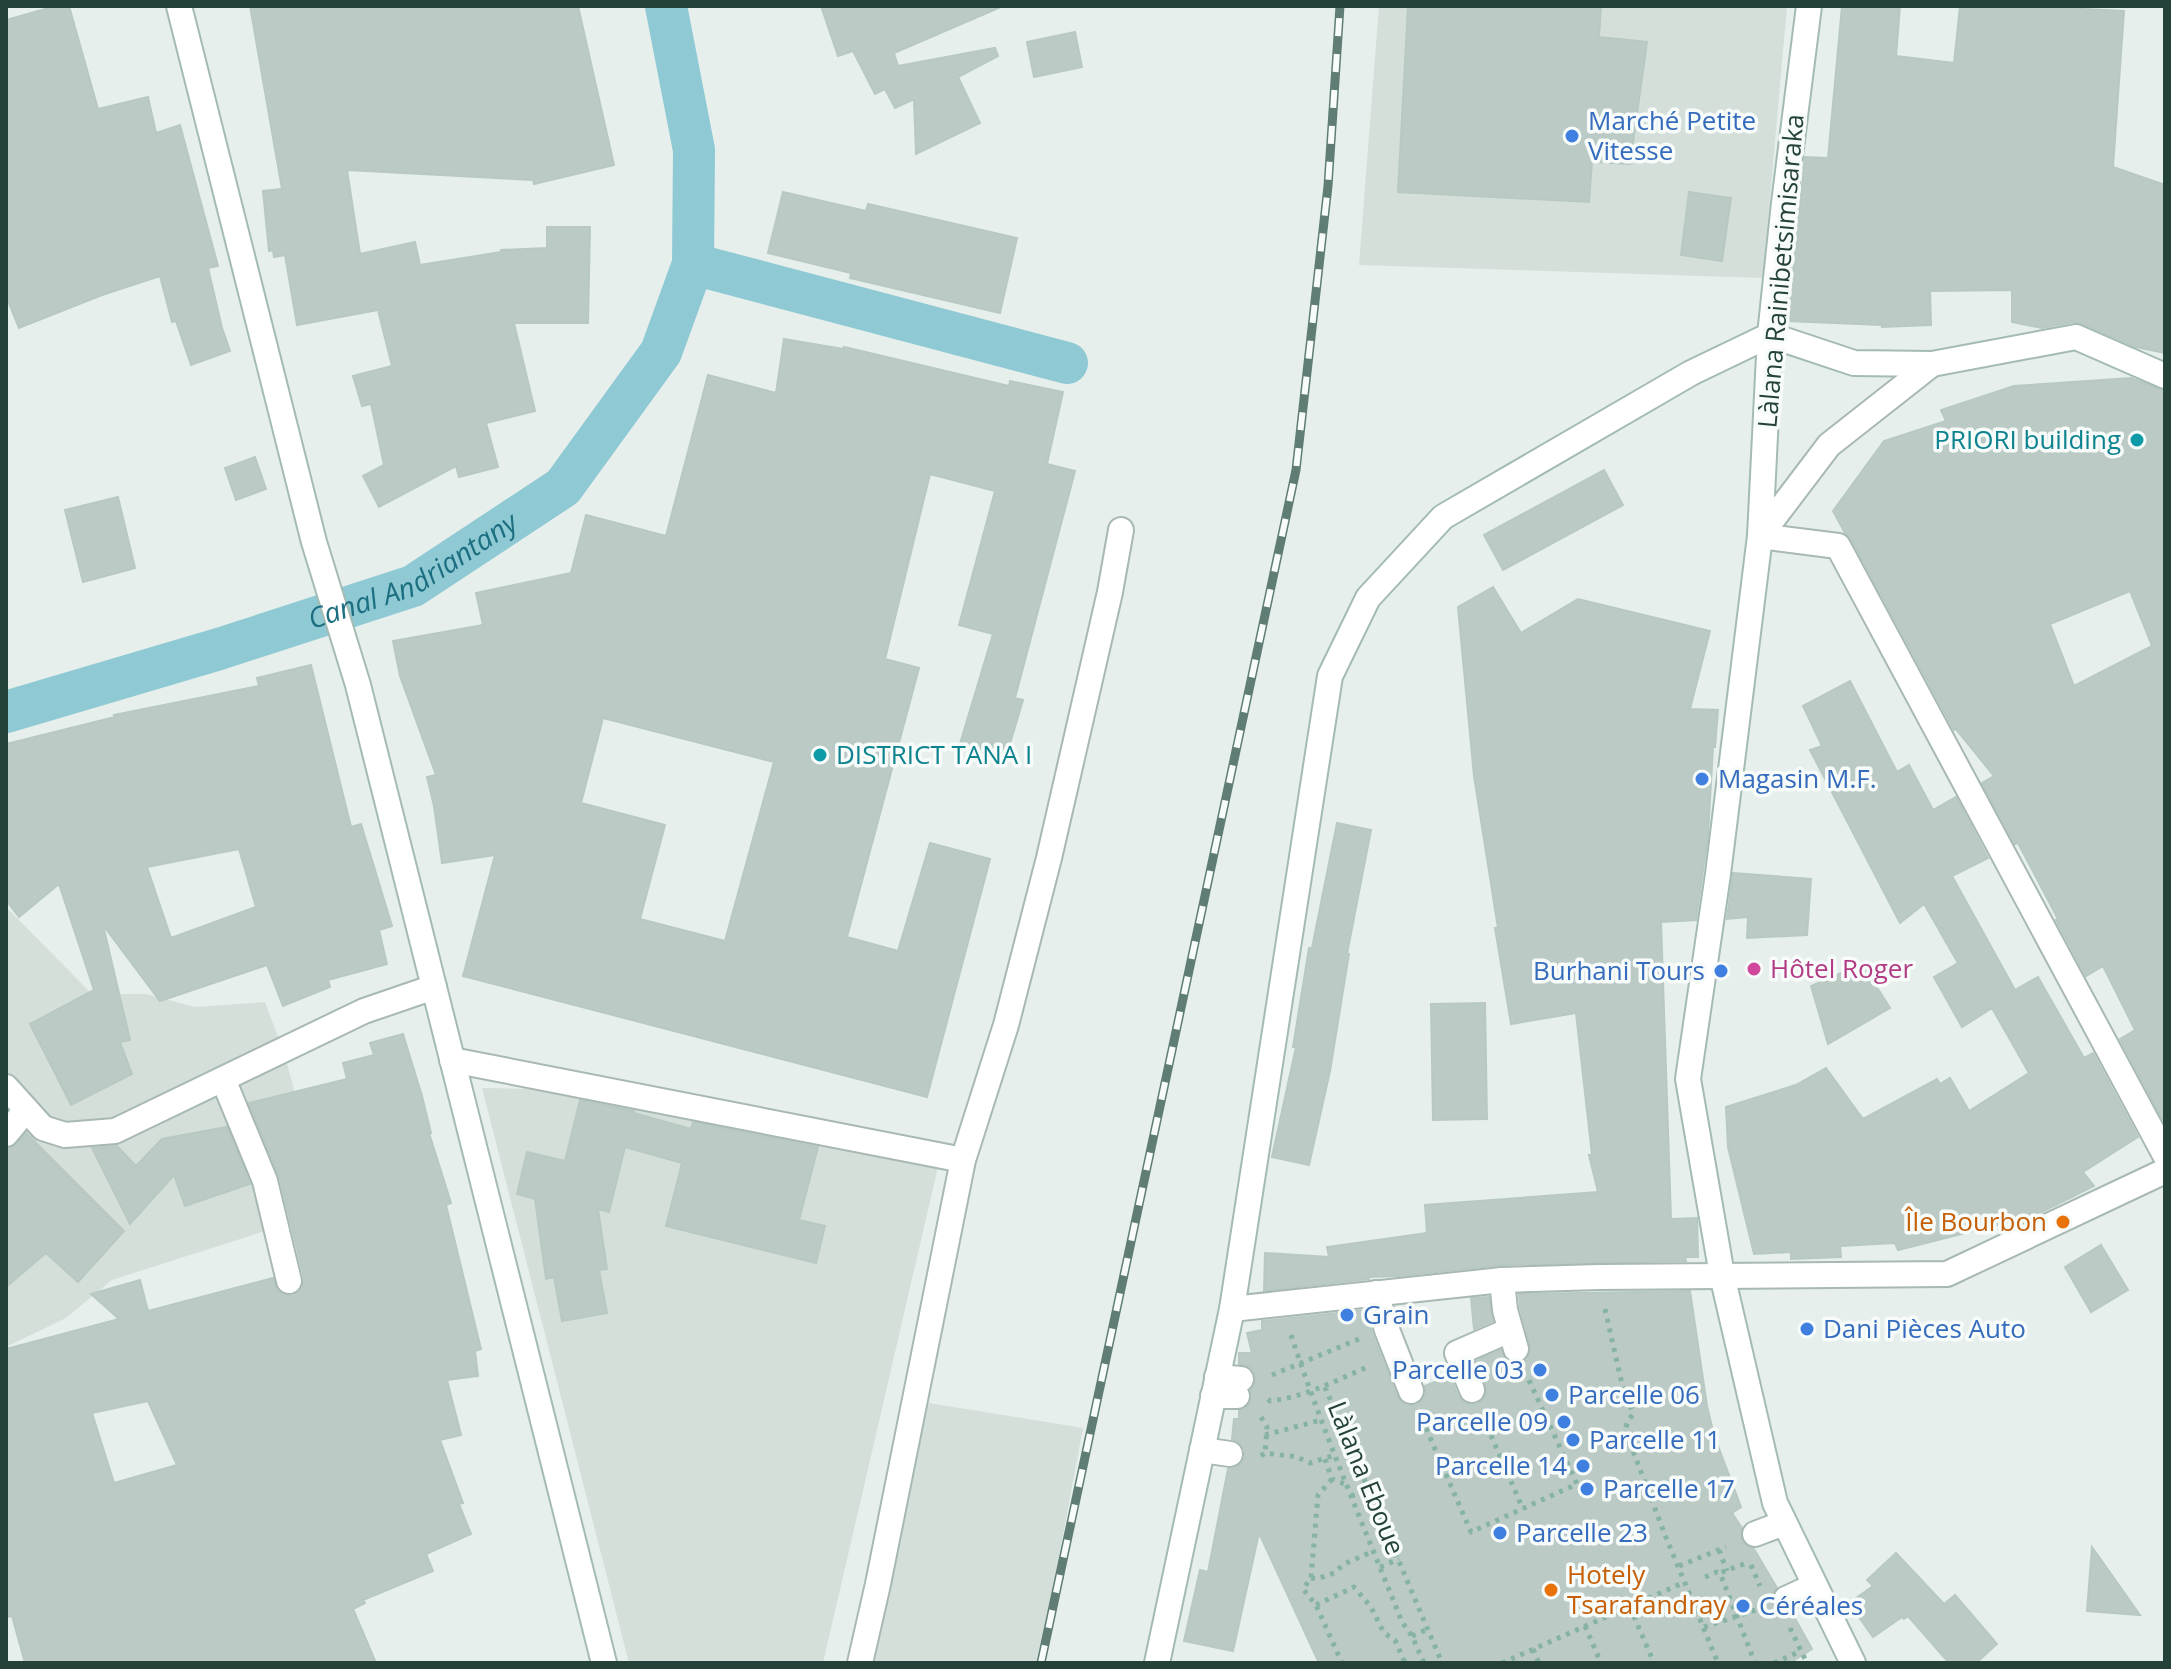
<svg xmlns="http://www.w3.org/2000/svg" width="2171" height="1669" viewBox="0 0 2171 1669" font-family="'Open Sans',sans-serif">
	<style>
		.built { fill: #d4dfda }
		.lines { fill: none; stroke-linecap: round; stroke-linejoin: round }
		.canal { stroke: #8ec9d4; stroke-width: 42 }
		.building { fill: #bbcac4; stroke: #b8c9c2; stroke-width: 2; fill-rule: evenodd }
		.lane-casing { stroke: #a8b8b2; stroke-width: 28 }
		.street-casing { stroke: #a8b8b2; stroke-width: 28 }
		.secondary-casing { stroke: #a4bbb3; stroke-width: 28 }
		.path { stroke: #86b3a5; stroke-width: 5; stroke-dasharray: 4 6; stroke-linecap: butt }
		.lane { stroke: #fff; stroke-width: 24 }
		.street { stroke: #fff; stroke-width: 24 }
		.secondary { stroke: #fff; stroke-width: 24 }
		.rail-casing { stroke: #5f7d75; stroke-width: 9 }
		.rail { stroke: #f7fbf9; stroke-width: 6; stroke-dasharray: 18; stroke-linecap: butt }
		.shop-dot { fill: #3f7fe0; stroke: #f7fbf9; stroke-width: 3 }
		.culture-dot { fill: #0f9aa8; stroke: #f7fbf9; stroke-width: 3 }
		.hotel-dot { fill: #d1479c; stroke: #f7fbf9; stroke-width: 3 }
		.food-dot { fill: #e8710a; stroke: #f7fbf9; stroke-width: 3 }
		.labels { text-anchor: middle; stroke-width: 7; stroke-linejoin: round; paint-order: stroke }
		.shop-label { font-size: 26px; fill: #366cbe; stroke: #f7fbf9; text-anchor: start }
		.street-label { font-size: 26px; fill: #24423a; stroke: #f7fbf9 }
		.culture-label { font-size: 26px; fill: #0d838f; stroke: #f7fbf9; text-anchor: end }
		.hotel-label { font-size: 26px; fill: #b23c85; stroke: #f7fbf9; text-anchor: start }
		.food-label { font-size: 26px; fill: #c56008; stroke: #f7fbf9; text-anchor: end }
		.water-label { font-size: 28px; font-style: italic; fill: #1c6f80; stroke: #f7fbf9 }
	</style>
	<rect width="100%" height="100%" fill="#e6efeb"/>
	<path class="built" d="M1379,6H1787L1763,278L1359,265Z
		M6,907L92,994H146L195,1007L265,1002L285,1056L300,1112L312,1216L112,1280L66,1318L6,1347Z
		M482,1088L607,1090L938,1167L823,1663H629Z
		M929,1403L1083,1428L1039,1663H868Z"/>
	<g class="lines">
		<g class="canal">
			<path d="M693,264L1067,363"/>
			<path id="s1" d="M6,712L219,649L413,586L563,487L661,352L693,264L694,150L666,6"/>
		</g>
	</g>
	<path class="building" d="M56,6H69L98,109L148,97L156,133L180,125L218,266L208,268L222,328L230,351L191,365L176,321L172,322L160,276L102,295L19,328L6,296V20Z
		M250,6H578L614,165L534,184L533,180L347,170L360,254L415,242L420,265L501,252V250L547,248V227H590L588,323H514L535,411L486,423L498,467L459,477L456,466L379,507L363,476L384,465L371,404L362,406L353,376L392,366L378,310L297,325L285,255L274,257L273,250L269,251L263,191L282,189Z
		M821,6H1003L894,53L898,66L995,48L998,56L958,77L980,123L916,154L914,99L895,108L885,89L875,94L853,51L838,56Z
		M1408,6H1601L1599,37L1647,42L1630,164L1592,162L1589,202L1398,192Z
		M1842,6H1900L1896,56L1954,63L1960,6H2084V9L2124,11L2113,167L2165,185V353L2136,347L2081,323L2073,322L2042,328L2012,322V290L1930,291L1931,325L1882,327V325L1788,321L1805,157L1828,158Z
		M1075,32L1082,67L1034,77L1027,42Z
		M783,192L866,211L868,204L1017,238L1000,313L850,278L851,273L768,253Z
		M1689,192L1731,198L1722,261L1681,255Z
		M784,339L843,349L844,347L1009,386L1010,381L1063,392L1047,464L1075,471L1015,698L1023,700L1005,760L959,747L993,634L959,625L995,491L930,474L885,659L919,668L847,937L898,951L930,843L990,859L927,1097L463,976L495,855L442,863L434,806L427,777L436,775L400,676L393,641L483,625L476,593L571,573L586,515L666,536L708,375L776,393ZM603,718L774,762L725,941L640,919L665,825L581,803Z
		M2131,378L2165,391V1119L2163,1120L2120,1039L2135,1030L2103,966L2086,976L2056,920L2058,919L2018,843L2015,844L1982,783L1994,776L1956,729L1954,730L1851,539L1845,533L1833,511L1884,441L1946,421L1941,410L2014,386ZM2130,591L2152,646L2074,686L2050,624Z
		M255,457L266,489L236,500L225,468Z
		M1604,470L1623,505L1503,570L1484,535Z
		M118,497L135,568L83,582L65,510Z
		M1493,587L1521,633L1578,599L1710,631L1690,709L1718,710L1715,747H1713L1708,835L1696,920L1661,922L1671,1219L1697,1218L1698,1257H1685L1686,1261L1501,1265L1400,1276L1368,1277L1369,1279L1264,1291L1265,1253L1329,1257L1327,1247L1427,1233L1425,1205L1598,1192L1589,1155H1592L1576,1013L1511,1024L1495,928H1498L1474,776L1458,607Z
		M311,665L351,827L361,824L392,926L379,930L387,964L328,980L330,987L283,1006L267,965L160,1001L103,925L130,1040L120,1042L132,1074L71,1105L30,1024L94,990L59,884L19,917L6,900V744L115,717L114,715L259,686L257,678ZM239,849L256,907L171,938L147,867Z
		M1850,681L1897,772L1909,765L1933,810L1956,797L1988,858L1952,876L2015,990L2038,977L2084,1058L2093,1053L2138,1137L2083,1172L2094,1186L2016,1225L2013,1221L1898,1250L1895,1243L1840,1246L1841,1257L1791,1259V1252L1754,1254L1728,1147L1726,1107L1796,1085L1826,1068L1863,1119L1937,1079L1940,1084L1950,1078L1969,1111L2029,1073L1992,1008L1962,1027L1934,977L1958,963L1939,930L1944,928H1938L1924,904L1900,923L1810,750L1822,746L1803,706Z
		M1337,823L1371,830L1347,954H1349L1330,1071L1309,1165L1272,1157L1296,1047H1293L1309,948H1312Z
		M1733,873L1811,879L1807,935L1747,938L1748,917L1727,919Z
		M1862,964L1890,1008L1828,1044L1811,986Z
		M1485,1003L1487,1119L1433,1120L1431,1004Z
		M403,1034L422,1096L431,1133H429L451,1203L446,1205L481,1349L475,1351L478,1376L447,1380L461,1435L440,1440L463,1503L459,1504L471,1534L426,1554L433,1571L363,1600L365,1603L353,1609L376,1663H25L12,1616L6,1617V1349L119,1319L91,1294L140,1280L148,1311L273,1278L278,1291L284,1295L292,1296L299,1292L303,1286L304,1278L280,1178L249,1103L347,1079L343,1063L374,1055L370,1043ZM148,1401L177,1465L114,1483L92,1413Z
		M580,1100L634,1111V1113L691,1129L693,1122L818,1147L799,1220L825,1226L816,1263L666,1226L682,1163L625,1147L609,1212L598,1209L607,1269L599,1270L607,1313L562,1321L554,1277L546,1279L535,1199L517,1194L527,1152L565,1161Z
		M227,1127L250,1184L185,1206L174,1175L130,1224L92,1148L117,1146L136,1166L162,1139Z
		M26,1133L124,1231L78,1282L46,1253L6,1287V1149L17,1144Z
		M2101,1245L2128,1290L2091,1312L2065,1267Z
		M1690,1291L1707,1406L1714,1435L1741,1507L1732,1513L1742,1528L1741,1539L1746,1546L1754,1549L1777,1588L1771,1597L1773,1606L1778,1612L1784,1614L1792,1613L1812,1649L1790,1663H1319L1259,1533L1233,1651L1184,1641L1200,1570L1208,1572L1228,1469L1236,1468L1242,1463L1245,1457L1244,1448L1239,1442L1232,1439L1234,1419H1239V1410L1245,1409L1250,1403L1251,1390L1256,1379L1254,1372L1250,1367L1239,1364V1353H1252L1247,1333L1262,1330V1321L1365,1310L1373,1336L1397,1396L1401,1402L1408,1406L1417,1405L1423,1400L1426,1394L1425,1386L1450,1376L1458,1396L1463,1402L1471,1405L1478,1404L1483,1400L1487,1391L1476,1361L1501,1350L1506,1360L1513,1364H1519L1526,1360L1530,1353V1345L1520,1307L1519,1294Z
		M1489,1297L1493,1321L1474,1329L1471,1298Z
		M2092,1547L2140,1615L2087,1611Z
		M1896,1553L1944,1604L1955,1595L1997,1644L1976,1663H1949L1908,1616L1904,1619L1902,1617L1873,1637L1849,1603L1873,1586L1867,1580Z"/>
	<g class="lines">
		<defs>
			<path id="lane" d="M223,1079L265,1181L289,1281
				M6,1087L43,1128L65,1135L115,1131L364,1011L434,987
				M6,1134L26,1110
				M1502,1280L1505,1310L1516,1349
				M1376,1293L1387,1330L1411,1391
				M1217,1377L1241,1379
				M1472,1390L1457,1353L1510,1330
				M1213,1396H1237
				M1202,1450L1230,1454
				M1755,1534L1784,1523
				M1786,1599L1814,1586"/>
			<path id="street" d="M1932,364L1829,445L1760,536L1838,546L2165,1155
				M452,1060L963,1160L878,1584L860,1663
				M963,1160L1006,1025L1049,858L1110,592L1121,530
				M1232,1309L1502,1280L1599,1277L1947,1274L2165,1171"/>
			<path id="secondary" d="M179,6L314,542L358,685L604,1663
				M1809,6L1784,203L1770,335L1760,536L1718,874L1688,1079L1722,1275L1775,1503L1853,1663
				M1157,1663L1232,1309L1330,676L1368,598L1443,517L1691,373L1770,335L1854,363L1932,364L2076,337L2165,376"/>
		</defs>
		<use href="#lane" class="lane-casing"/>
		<use href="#street" class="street-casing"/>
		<use href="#secondary" class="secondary-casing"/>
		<path class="path" d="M1605,1309L1622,1384L1633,1414L1628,1421L1625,1430L1665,1535L1718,1663
			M1291,1335C1323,1432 1364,1527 1402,1622L1412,1636L1424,1663
			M1272,1375L1359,1339
			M1325,1387L1442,1663
			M1268,1399L1270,1401C1306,1397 1336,1380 1370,1366
			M1261,1417L1267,1427L1265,1453
			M1483,1417L1523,1509
			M1422,1419L1471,1532L1577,1484L1527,1376
			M1265,1435L1321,1420
			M1261,1456L1265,1453L1297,1457L1310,1463L1335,1455
			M1325,1459L1332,1479L1347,1485
			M1332,1479L1318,1495L1311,1578L1303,1589L1316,1605L1342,1663
			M1351,1496L1369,1489
			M1719,1550L1727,1571
			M1744,1564L1720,1573L1755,1663
			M1751,1565L1760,1586
			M1679,1566L1726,1547
			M1380,1567L1399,1559
			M1705,1577L1717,1572L1720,1573
			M1311,1578L1317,1579L1334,1573L1344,1564L1374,1551
			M1316,1605L1354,1587L1371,1607L1384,1633L1395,1640L1405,1663
			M1630,1607L1654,1663
			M1585,1626L1601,1663
			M1704,1627L1759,1609
			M1790,1628L1807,1663
			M1412,1636L1428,1629
			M1533,1649L1539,1663
			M1502,1663L1685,1582
			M1774,1663L1801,1651"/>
		<use href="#lane" class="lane"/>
		<use href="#street" class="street"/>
		<use href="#secondary" class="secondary"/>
		<defs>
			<path id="rail" d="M1041,1663L1296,470L1328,186L1340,6"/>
		</defs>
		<use href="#rail" class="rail-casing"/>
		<use href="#rail" class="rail"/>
	</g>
	<g class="shop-dot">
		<circle cx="1572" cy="136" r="8"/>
		<circle cx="1702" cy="779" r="8"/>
		<circle cx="1721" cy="971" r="8"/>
		<circle cx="1347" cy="1315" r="8"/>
		<circle cx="1807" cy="1329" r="8"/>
		<circle cx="1540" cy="1370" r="8"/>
		<circle cx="1552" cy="1395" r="8"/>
		<circle cx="1564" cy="1422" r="8"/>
		<circle cx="1573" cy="1440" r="8"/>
		<circle cx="1583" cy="1466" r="8"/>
		<circle cx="1587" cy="1489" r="8"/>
		<circle cx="1500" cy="1533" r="8"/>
		<circle cx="1743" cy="1606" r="8"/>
	</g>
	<g class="culture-dot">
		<circle cx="2137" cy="440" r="8"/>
		<circle cx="820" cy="755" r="8"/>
	</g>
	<circle class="hotel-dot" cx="1754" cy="969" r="8"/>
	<g class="food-dot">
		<circle cx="2063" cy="1222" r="8"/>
		<circle cx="1551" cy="1590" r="8"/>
	</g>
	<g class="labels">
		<g class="shop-label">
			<text x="1588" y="130">Marché Petite<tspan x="1588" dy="30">Vitesse</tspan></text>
			<text x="1718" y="788">Magasin M.F.</text>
			<text x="1705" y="980" text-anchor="end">Burhani Tours</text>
			<text x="1363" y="1324">Grain</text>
			<text x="1823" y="1338">Dani Pièces Auto</text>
			<text x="1524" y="1379" text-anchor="end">Parcelle 03</text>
			<text x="1568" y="1404">Parcelle 06</text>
			<text x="1548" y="1431" text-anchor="end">Parcelle 09</text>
			<text x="1589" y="1449">Parcelle 11</text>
			<text x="1567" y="1475" text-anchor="end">Parcelle 14</text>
			<text x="1603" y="1498">Parcelle 17</text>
			<text x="1516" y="1542">Parcelle 23</text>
			<text x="1759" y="1615">Céréales</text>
		</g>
		<g class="street-label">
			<text transform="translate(1781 271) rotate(-85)" y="9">Làlana Rainibetsimisaraka</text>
			<text transform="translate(1366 1478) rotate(68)" y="9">Làlana Eboue</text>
		</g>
		<g class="culture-label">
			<text x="2121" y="449">PRIORI building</text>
			<text x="836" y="764" text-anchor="start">DISTRICT TANA I</text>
		</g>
		<g class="hotel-label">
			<text x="1770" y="978">Hôtel Roger</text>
		</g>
		<g class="food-label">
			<text x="2047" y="1231">Île Bourbon</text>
			<text x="1567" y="1584" text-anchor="start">Hotely<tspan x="1567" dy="30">Tsarafandray</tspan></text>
		</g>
		<g class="water-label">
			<text dy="10" stroke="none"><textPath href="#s1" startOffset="432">Canal Andriantany</textPath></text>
		</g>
	</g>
	<rect width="2171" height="1669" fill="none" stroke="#24423a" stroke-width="16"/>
</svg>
